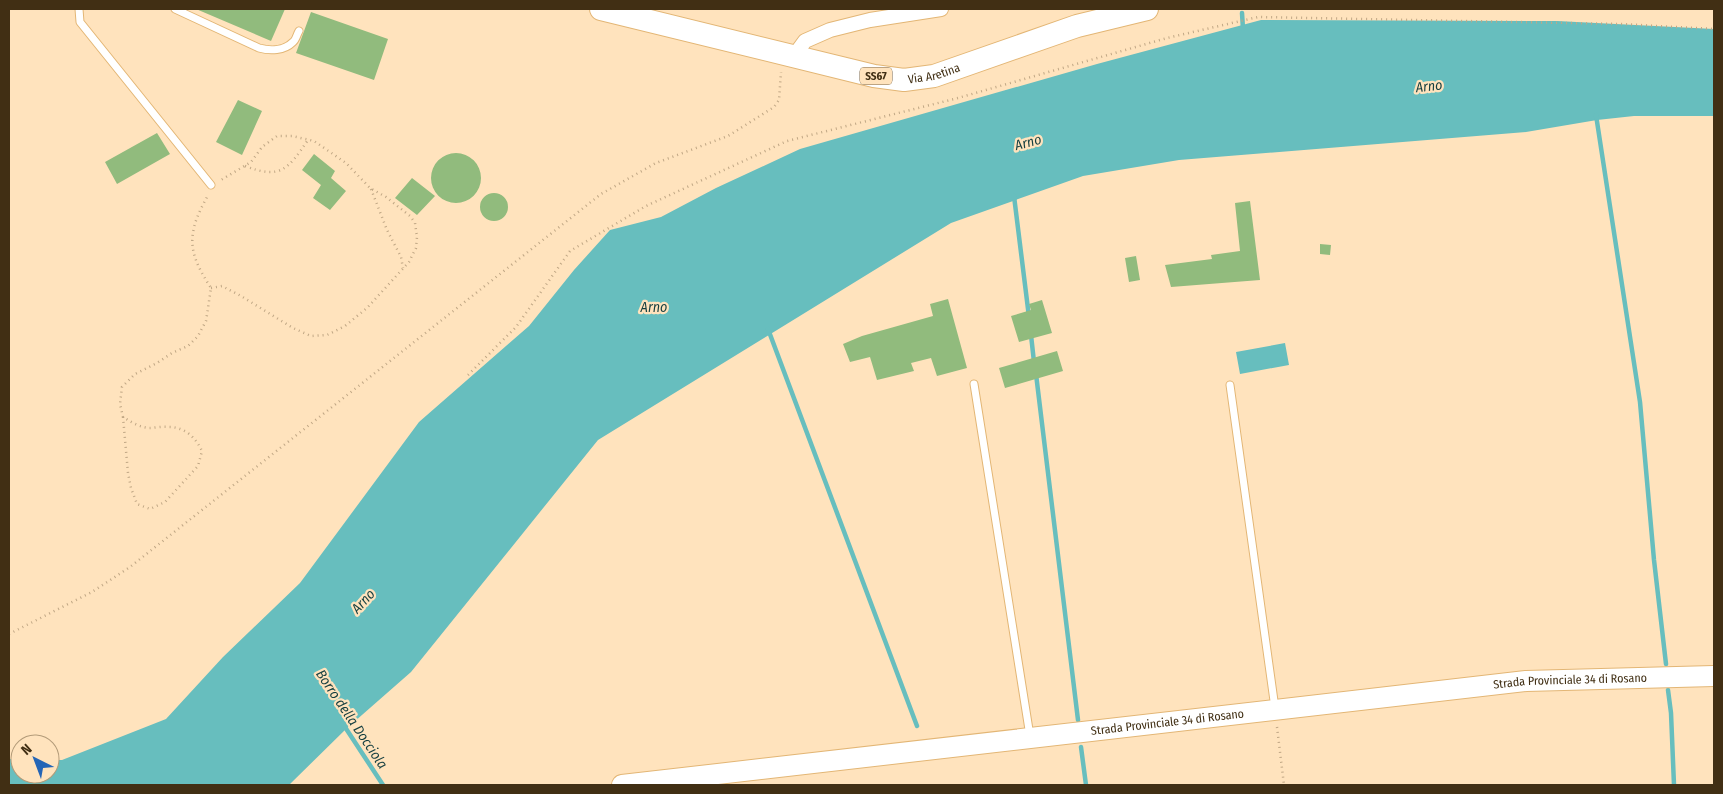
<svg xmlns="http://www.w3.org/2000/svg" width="1723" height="794" viewBox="0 0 1723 794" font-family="'Fira Sans Condensed',sans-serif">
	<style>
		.water { fill: #67bebe }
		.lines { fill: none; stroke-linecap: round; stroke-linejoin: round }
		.stream { stroke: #67bebe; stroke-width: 4.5 }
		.building { fill: #91bb7d }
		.lane-casing { stroke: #e3b675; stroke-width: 9 }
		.street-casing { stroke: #e3b675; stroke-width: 16 }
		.secondary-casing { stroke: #e3b675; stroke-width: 22 }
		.primary-casing { stroke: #e3b675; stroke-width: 24 }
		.path { stroke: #c0a785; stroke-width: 2.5; stroke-dasharray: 1 4; stroke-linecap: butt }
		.lane { stroke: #fff; stroke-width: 7 }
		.street { stroke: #fff; stroke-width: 14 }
		.secondary { stroke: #fff; stroke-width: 20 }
		.primary { stroke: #fff; stroke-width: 22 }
		.labels { text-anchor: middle; stroke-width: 4.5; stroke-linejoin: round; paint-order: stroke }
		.shield { fill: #ffe3bd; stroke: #7a6547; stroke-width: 1 }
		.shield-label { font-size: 11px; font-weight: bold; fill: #412f14 }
		.street-label { font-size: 12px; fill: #412f14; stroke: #ffe3bd }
		.water-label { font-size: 14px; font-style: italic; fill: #163f40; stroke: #ffe3bd }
	</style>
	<rect width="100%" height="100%" fill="#ffe3bd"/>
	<path class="water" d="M1261,20L1557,21L1714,29V116H1634L1597,120L1526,132L1179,160L1083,176L951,223L598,440L411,672L346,729L289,785H9V759H20V774H50V760H62L166,719L223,657L300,583L419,422L529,326L574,270L610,230L661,217L716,188L800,149L1097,64Z
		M1285,343L1289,365L1240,374L1236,352Z"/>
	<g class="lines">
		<path class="stream" d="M1242,13L1243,29
			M1596,115L1640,402L1654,560L1666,664
			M1014,196L1029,317
			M768,329L917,726
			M1031,335L1034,362
			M1036,374L1078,720
			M1668,690L1671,713L1674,785
			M343,724L383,785
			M1081,747L1086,785"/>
	</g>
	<path class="building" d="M196,9H285L271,41Z
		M311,12L388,39L374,80L296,53Z
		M238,100L262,111L242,155L216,142Z
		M157,133L170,154L117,184L105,162Z
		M431 178a25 25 0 1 1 50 0a25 25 0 1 1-50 0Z
		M314,154L335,171L331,178L346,191L330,210L313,198L321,185L302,170Z
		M412,178L435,196L417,215L395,198Z
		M480 207a14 14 0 1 1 28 0a14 14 0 1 1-28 0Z
		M1250,201L1260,280L1171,287L1165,265L1212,259L1211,255L1240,251L1235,203Z
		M1320,244L1331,245L1330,255L1320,254Z
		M1136,256L1140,280L1129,282L1125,258Z
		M948,299L967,368L937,376L931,358L911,363L914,371L877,380L870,357L850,362L843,344L862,336L933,316L930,304Z
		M1042,300L1052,333L1019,342L1011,316L1031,310L1029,304Z
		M1057,351L1063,371L1005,388L999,368Z"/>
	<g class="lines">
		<defs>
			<path id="lane" d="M79,9L80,22L211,185
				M175,9L259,48C270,51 284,51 293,42C296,40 297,34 299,31
				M974,384L1030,736
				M1230,385L1275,708"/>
			<path id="street" d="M794,56L805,41L830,30L870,20L941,9"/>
			<g id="secondary">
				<path id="s1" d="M622,785L1526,681L1714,676"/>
			</g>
			<g id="primary">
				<path id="s2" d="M601,9L874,76L904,80L934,76L1077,26L1147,9"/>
			</g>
		</defs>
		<use href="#lane" class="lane-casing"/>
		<use href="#street" class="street-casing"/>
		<use href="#secondary" class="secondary-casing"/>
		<use href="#primary" class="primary-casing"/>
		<path class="path" d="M245,166C281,180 288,169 308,140
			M371,189L387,230L401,257L403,268
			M211,288L222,286L241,296L293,328L311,336L327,335L345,326L367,308L409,262L416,248L417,237L415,223L410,216L386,197L370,188L346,163L314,141L292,136H277L262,147L251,162L221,180
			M468,375L516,327L570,251L646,206L787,141L958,98L1167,38L1258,17L1621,24L1714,29
			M123,417L128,473L131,488L137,504L150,509L165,502L198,466L202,451C196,438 185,427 169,427C162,426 155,428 149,428C139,427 131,422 123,417L120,404L122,387L135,374L157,363L172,353L188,346L198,336L206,321L211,288C199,269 188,251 194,228C196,217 203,205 208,195
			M9,634L92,592L130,567L601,194L656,163L728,136L774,107L779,100L781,72
			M1277,727L1284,785"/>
		<use href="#lane" class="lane"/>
		<use href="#street" class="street"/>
		<use href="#secondary" class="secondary"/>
		<use href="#primary" class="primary"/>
	</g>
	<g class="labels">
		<rect class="shield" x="860" y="67.5" width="32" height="17" rx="4"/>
		<g class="shield-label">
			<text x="876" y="80">SS67</text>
		</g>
		<g class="street-label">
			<text dy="4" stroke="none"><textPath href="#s2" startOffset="342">Via Aretina</textPath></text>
			<text dy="4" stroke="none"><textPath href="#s1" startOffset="954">Strada Provinciale 34 di Rosano</textPath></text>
			<text dy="4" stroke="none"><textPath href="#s1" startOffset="549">Strada Provinciale 34 di Rosano</textPath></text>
		</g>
		<g class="water-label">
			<text transform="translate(1429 86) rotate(-6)" y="5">Arno</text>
			<text transform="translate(1028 142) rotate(-15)" y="5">Arno</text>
			<text x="654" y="312">Arno</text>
			<text transform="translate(363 601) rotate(-47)" y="5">Arno</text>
			<text transform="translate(352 719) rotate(56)" y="5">Borro della Docciola</text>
		</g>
	</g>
	<rect width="1723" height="794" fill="none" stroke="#412f14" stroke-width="20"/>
	<g transform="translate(35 759) rotate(318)"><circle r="24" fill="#ffe3bd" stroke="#b39b79"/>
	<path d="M0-4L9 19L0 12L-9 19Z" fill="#2465b6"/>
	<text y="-8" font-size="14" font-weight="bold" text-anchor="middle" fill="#412f14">N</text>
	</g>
</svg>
